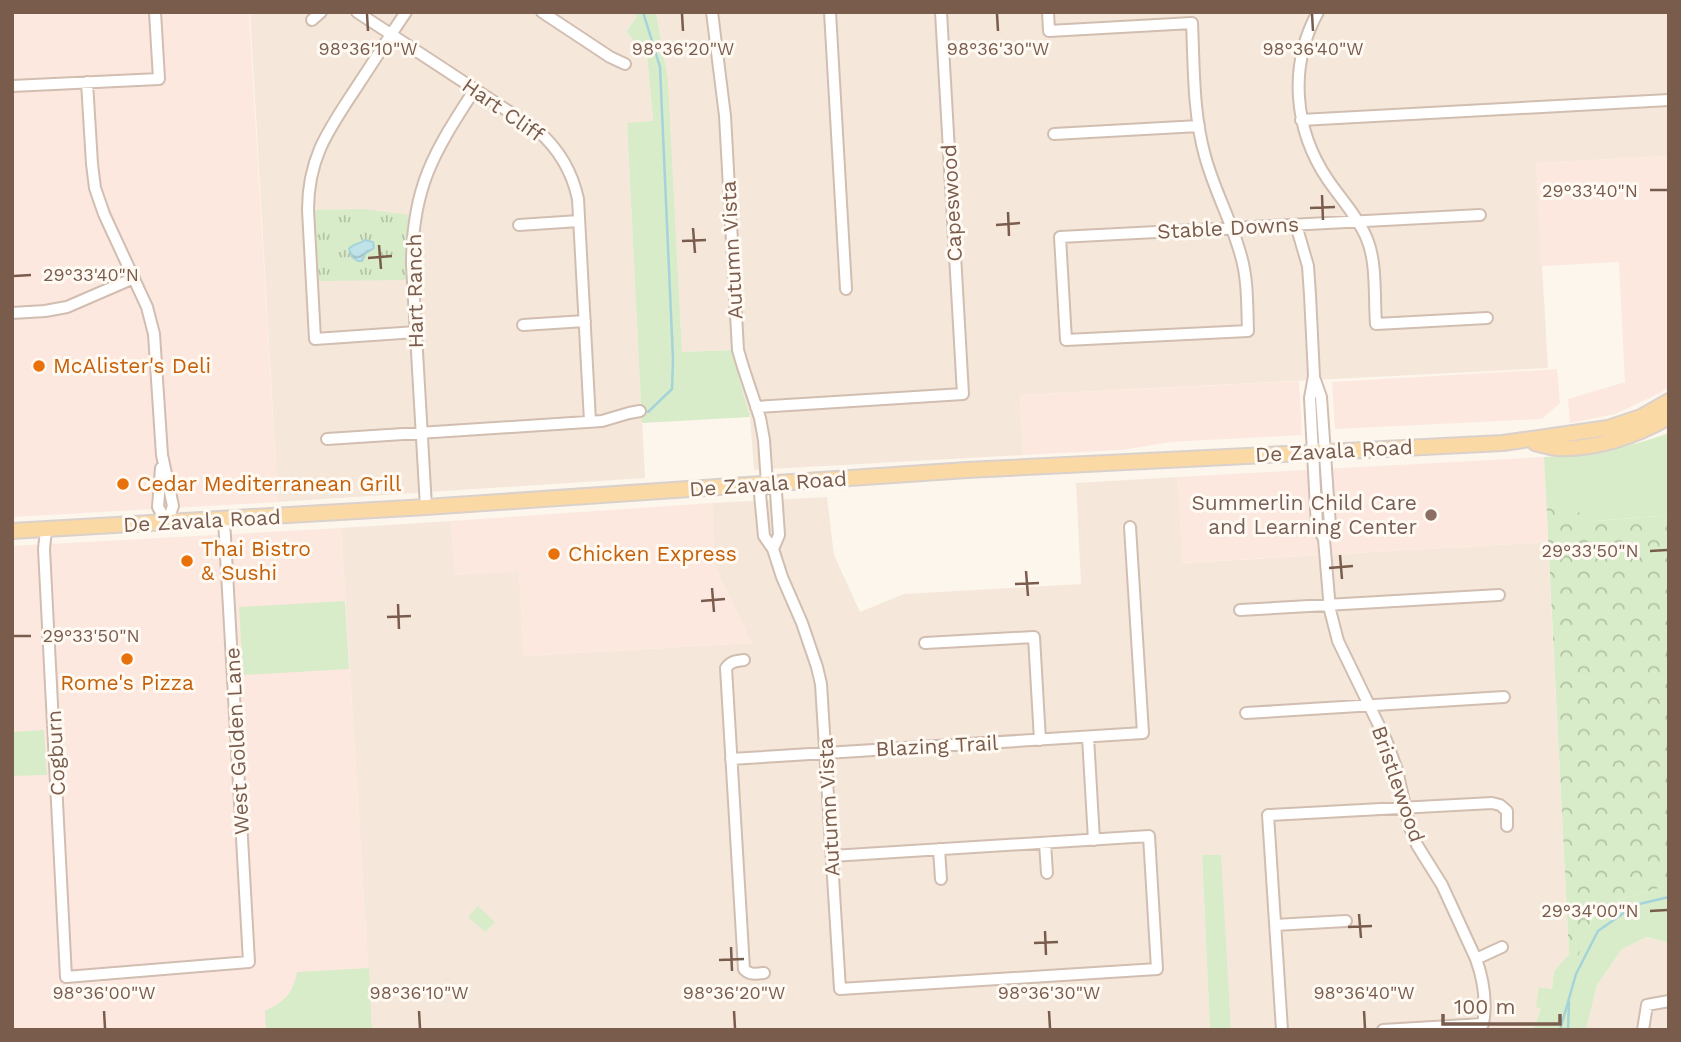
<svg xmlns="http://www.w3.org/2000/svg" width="1681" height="1042" viewBox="0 0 1681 1042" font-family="'Work Sans',sans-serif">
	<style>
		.residential { fill: #f5e8da }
		.commercial { fill: #fde8e0 }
		.grass { fill: #d8ecc9 }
		.forest { fill: url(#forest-crowns) }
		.park { fill: url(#park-tufts) }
		.water { fill: url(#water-waves); stroke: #a5d3da; stroke-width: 2 }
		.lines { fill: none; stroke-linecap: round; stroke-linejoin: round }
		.stream { stroke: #a5d3da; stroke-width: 2.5 }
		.minor-casing { stroke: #d1beb0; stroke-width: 14 }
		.major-casing { stroke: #dad1cd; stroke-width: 18 }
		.minor { stroke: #fff; stroke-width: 10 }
		.major { stroke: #fbd9a5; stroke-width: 14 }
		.ticks { fill: none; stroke: #7a5c4d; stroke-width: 2.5 }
		.food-dot { fill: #e8710a; stroke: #fffaf3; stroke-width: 2.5 }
		.education-dot { fill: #8d6e63; stroke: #fffaf3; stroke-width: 2.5 }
		.labels { text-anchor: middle; stroke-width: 6; stroke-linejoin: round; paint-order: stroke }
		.street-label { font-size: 21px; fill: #7a5c4d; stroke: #fffaf3 }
		.food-label { font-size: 21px; fill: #c56008; stroke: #fffaf3; text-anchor: start }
		.education-label { font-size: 21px; fill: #785e54; stroke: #fffaf3; text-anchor: end }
		.ticks-label { font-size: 18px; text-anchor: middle; fill: #7a5c4d; stroke: #fffaf3; stroke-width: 6; stroke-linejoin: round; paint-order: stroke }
	</style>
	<defs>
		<pattern id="forest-crowns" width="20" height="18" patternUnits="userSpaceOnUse" patternTransform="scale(1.75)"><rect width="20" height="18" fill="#d8ecc9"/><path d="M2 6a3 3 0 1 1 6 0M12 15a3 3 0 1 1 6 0" fill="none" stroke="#b4c2a5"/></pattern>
		<pattern id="park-tufts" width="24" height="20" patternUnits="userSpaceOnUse" patternTransform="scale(1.75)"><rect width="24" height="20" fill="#d8ecc9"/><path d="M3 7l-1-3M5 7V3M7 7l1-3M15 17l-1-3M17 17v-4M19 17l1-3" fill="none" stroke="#b4c2a5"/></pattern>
		<pattern id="water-waves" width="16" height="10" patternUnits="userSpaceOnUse" patternTransform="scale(1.75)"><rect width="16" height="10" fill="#bfe3e8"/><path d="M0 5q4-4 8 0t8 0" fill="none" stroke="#a0bbbe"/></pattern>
	</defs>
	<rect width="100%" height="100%" fill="#fdf6ec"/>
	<path class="residential" d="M250,12H632L637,16L626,32L647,55L653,122L627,124L645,478L278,502Z
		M656,12H1669V156L1536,163L1548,368L1020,395L1023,455L754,470L750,417L731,350L682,352L668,79Z
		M1178,477L1183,563L1548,542L1569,954L1554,971L1552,989L1539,987L1541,1009L1533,1030H1231L1220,855L1202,856L1210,1030H372L341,528L451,521L455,575L519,571L524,656L751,643L714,564L712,503L827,497L834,555L860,612L904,594L1081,584L1076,483Z
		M1647,937L1669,943V1030H1586L1597,985L1622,949Z"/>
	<path class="commercial" d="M12,12H249L278,502L12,517Z
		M1669,156V386L1660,393L1615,414L1570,423L1568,399L1625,382L1619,262L1541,266L1536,163Z
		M1557,369L1560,403L1542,419L1335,429L1332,382Z
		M1299,381L1302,435L1171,442L1121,450L1023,455L1020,395Z
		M1544,457L1548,542L1182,563L1178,477Z
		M712,503L714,564L752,643L524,656L519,572L455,575L451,521Z
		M341,528L372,1030H12V546Z"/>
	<path class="grass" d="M632,12H656L668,79L682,352L731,350L750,417L642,423L627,123L653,121L647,55L626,32L637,16Z
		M1669,433V515L1596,521L1546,497L1544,457C1586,455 1629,448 1669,433Z
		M345,601L349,669L243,675L239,607Z
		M44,730L47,775L12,776V732Z
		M1202,855H1221L1231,1030H1210Z
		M1669,885V943L1647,937L1622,949L1597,985L1586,1030H1533L1541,1009L1536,1007L1539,987L1552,989L1554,971L1569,954L1576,961L1592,919L1618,900Z
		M478,906L495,922L485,932L468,917Z
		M369,968L372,1030H266L265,1011C285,1002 293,993 297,972Z"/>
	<path class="forest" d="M1546,497L1597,521L1669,515V885L1618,900L1592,919L1576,962L1569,954Z"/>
	<path class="park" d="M364,209L409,215L406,253L407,280L319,281L314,210Z"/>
	<path class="water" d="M365,240L373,242L374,248L365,254L362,261H358L352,257L349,249C352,244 360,244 365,240Z"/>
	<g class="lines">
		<path class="stream" d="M643,12L660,67L673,359L672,389L648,412
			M1560,1030L1576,974L1598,931L1635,905L1669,897
			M1568,1030L1569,1002"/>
		<defs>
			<path id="minor" d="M357,12L537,130C559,149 572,171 578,199L590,421
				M406,12C389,37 374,61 358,85C330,128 308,156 308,210L315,339L416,332
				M542,12L610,57L625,64
				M712,12L725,116L738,350L743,367L760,418L764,440L767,484L760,494L764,536L773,549L782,577L802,623L817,667L821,684L840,989L1157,969L1149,836L832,856
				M830,12L846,289
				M1048,12L1049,31L1192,23C1194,67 1193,113 1205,156C1214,190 1232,222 1241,256C1248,280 1247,306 1248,331L1066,340L1060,237L1480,215
				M1318,12C1288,66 1294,130 1328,180C1341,199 1358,217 1367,239C1377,263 1374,298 1376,324L1487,318
				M312,20L321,12
				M87,82L92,164L95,188L104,214L147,307L154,334L162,455L173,506L167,523
				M12,86L159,79L155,12
				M1301,120L1669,100
				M1054,134L1199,126
				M519,225L579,221
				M1296,225L1308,266L1310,295L1314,376L1310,398L1317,526L1324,539L1330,610L1338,641L1386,740L1397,770L1409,825L1417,845L1442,885L1476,959C1484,981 1487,1001 1483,1024L1383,1030
				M12,313L45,311L67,307L134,278
				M523,325L585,321
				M1315,380L1321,397L1330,526L1324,539
				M756,407L963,394L941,12
				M327,439L602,421L629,413L640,411
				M161,468L158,507L167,523
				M767,484L776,492L779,535L773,549
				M426,507L412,265C412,187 434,152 475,89
				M46,530L44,549L66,977L249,962L224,520
				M1240,610L1499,595
				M925,643L1034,637L1040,740
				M744,660C736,661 731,661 726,668L744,969C749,975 756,974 764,973
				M1246,713L1504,697
				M1088,737L1094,840
				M731,759L1143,733L1130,527
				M1045,843L1047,873
				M939,849L941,879
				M1275,925L1346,921
				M1476,959L1502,947
				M1282,1030L1268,815L1492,803L1500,805L1507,811V826
				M1643,1030L1647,1005L1669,1001"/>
			<path id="major" d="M1535,443C1542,445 1550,447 1557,448C1595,450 1636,436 1669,417
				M12,531L426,507L967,470L1503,443L1608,428L1641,417L1669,401"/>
		</defs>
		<use href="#minor" class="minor-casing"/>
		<use href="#major" class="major-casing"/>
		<use href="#minor" class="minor"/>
		<use href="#major" class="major"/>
	</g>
	<path class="ticks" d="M367,14L368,31M682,14L683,31M997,14L998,31M1312,14L1313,31M1650,190H1667M1322,195L1323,220M1310,208L1335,207M1008,212L1009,236M996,225L1020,223M693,228L695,253M682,241L706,240M379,245L381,269M368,258L392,256M14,276L31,275M1650,551L1667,550M1340,555L1342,579M1329,568L1353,566M1026,571L1028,596M1015,584L1039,583M712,588L714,612M701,601L725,599M398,604L399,629M387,617L411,616M14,636H31M1650,911L1667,910M1359,914L1361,938M1348,927L1372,926M1045,931L1046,955M1034,943L1058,942M731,947L732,971M719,960L744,959M104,1011L105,1028M419,1011L420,1028M734,1011L735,1028M1049,1011L1050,1028M1364,1011L1365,1028"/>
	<g class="food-dot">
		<circle cx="39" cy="366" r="7"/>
		<circle cx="123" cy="484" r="7"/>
		<circle cx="554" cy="554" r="7"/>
		<circle cx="187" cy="561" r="7"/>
		<circle cx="127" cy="659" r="7"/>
	</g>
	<circle class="education-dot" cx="1431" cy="515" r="7"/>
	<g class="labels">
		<g class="street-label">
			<text transform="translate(503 110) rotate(35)" y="7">Hart Cliff</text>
			<text transform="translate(952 203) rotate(-93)" y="7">Capeswood</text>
			<text transform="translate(1228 228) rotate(-3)" y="7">Stable Downs</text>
			<text transform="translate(732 250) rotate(-93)" y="7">Autumn Vista</text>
			<text transform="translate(415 291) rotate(-91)" y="7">Hart Ranch</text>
			<text transform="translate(1334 451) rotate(-3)" y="7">De Zavala Road</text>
			<text transform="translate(768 484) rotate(-4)" y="7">De Zavala Road</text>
			<text transform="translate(202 521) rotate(-3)" y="7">De Zavala Road</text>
			<text transform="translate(237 741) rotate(-93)" y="7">West Golden Lane</text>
			<text transform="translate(937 746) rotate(-3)" y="7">Blazing Trail</text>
			<text transform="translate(56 753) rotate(-93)" y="7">Cogburn</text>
			<text transform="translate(1398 784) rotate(71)" y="7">Bristlewood</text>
			<text transform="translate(829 807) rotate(-93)" y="7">Autumn Vista</text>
		</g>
		<g class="food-label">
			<text x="53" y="373">McAlister's Deli</text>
			<text x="137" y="491">Cedar Mediterranean Grill</text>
			<text x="201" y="556">Thai Bistro<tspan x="201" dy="24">&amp; Sushi</tspan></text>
			<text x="568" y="561">Chicken Express</text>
			<text x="127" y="690" text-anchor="middle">Rome's Pizza</text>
		</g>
		<g class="education-label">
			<text x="1417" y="510">Summerlin Child Care<tspan x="1417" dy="24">and Learning Center</tspan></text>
		</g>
	</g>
	<g class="ticks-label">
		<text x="368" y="55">98°36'10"W</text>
		<text x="683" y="55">98°36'20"W</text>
		<text x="998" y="55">98°36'30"W</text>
		<text x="1313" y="55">98°36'40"W</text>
		<text x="1590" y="197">29°33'40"N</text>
		<text x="91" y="281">29°33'40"N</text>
		<text x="1590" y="557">29°33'50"N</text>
		<text x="91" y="642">29°33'50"N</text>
		<text x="1590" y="917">29°34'00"N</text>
		<text x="104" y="999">98°36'00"W</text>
		<text x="419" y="999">98°36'10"W</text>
		<text x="734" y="999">98°36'20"W</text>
		<text x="1049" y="999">98°36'30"W</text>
		<text x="1364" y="999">98°36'40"W</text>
	</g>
	<rect width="1681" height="1042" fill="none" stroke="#7a5c4d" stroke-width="28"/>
	<path d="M1443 1014v10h117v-10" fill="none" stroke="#7a5c4d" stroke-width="3.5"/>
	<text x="1454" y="1014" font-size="21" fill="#7a5c4d" stroke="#fffaf3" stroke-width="5" paint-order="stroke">100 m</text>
</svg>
